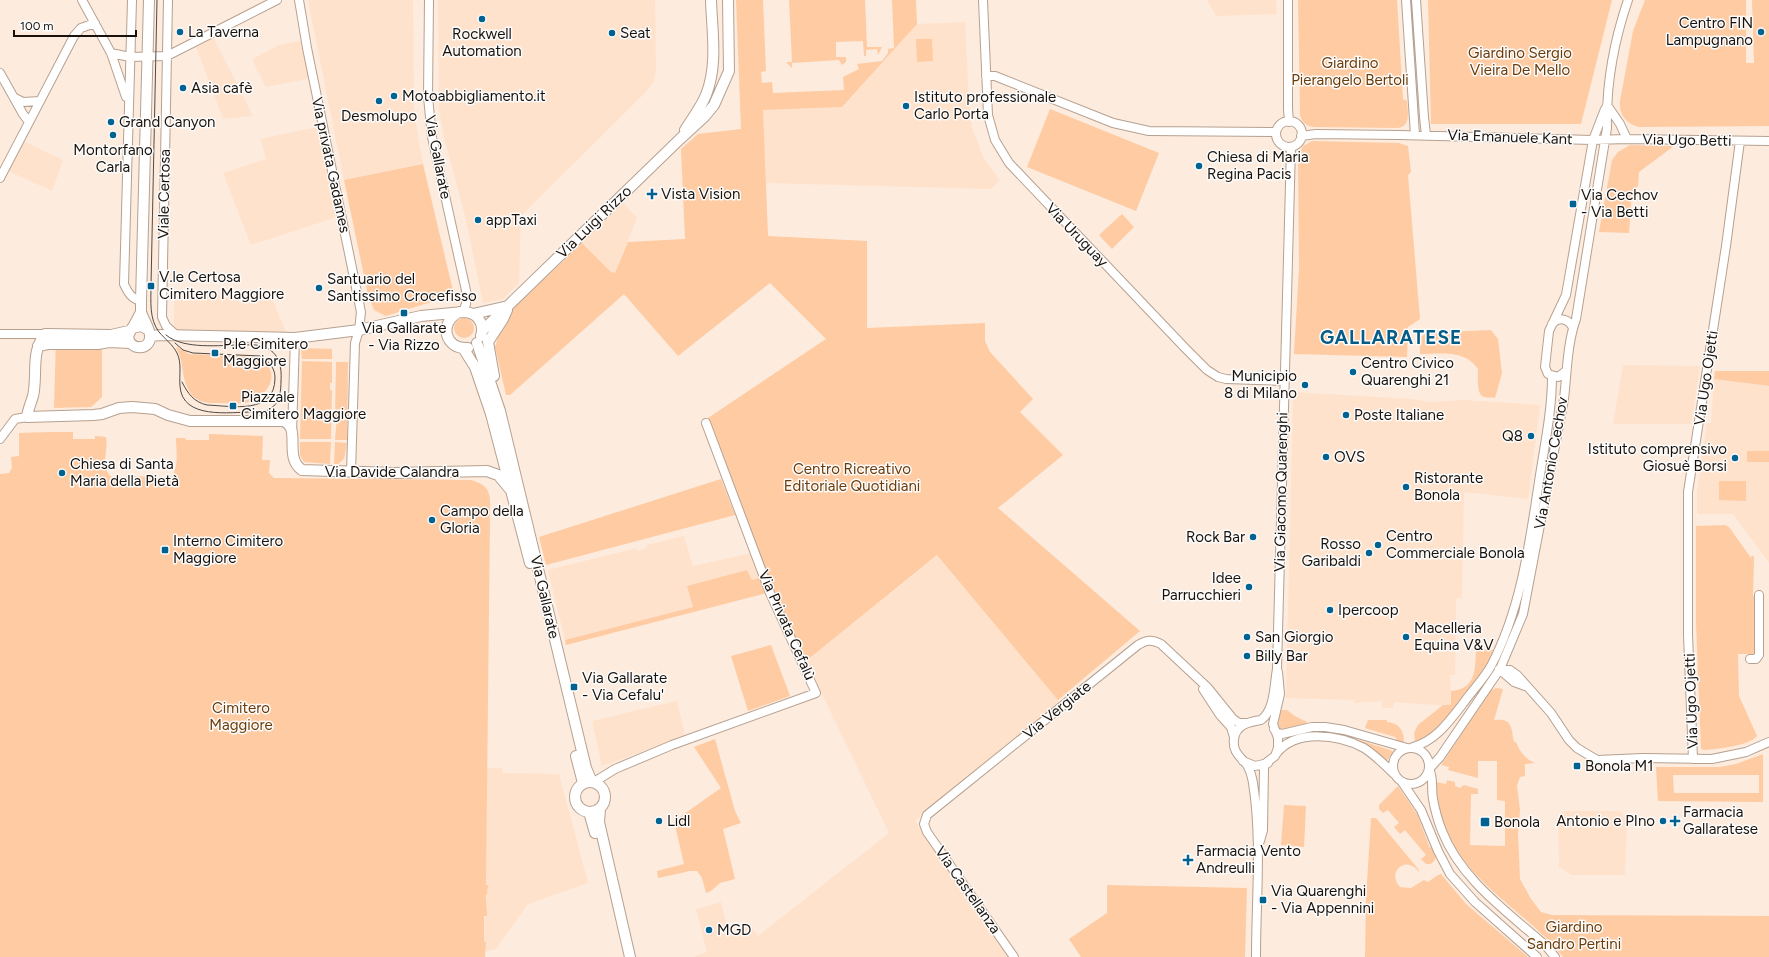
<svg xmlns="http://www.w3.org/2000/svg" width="1769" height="957" viewBox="0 0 1769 957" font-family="Figtree,sans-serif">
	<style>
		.built { fill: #ffe2cc }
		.green { fill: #fecba3; fill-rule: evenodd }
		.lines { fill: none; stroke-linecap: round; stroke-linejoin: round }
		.minor-casing { stroke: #b6a191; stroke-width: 10 }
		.major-casing { stroke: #b6a191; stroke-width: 12 }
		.minor { stroke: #fff; stroke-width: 8 }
		.major { stroke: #fff; stroke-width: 10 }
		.tram { stroke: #544a42; stroke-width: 1 }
		.poi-dot { fill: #006291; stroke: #fcfcfc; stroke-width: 1.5 }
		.labels { text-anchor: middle; stroke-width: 3; stroke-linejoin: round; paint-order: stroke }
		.poi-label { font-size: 15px; fill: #19120c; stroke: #fcfcfc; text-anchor: start }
		.park-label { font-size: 15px; fill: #6b3b08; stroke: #fcfcfc }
		.street-label { font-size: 15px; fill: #19120c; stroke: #fcfcfc }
		.district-label { font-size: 19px; font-weight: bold; letter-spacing: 1px; fill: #055c87; stroke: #fcfcfc }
	</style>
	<rect width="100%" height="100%" fill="#fdebdd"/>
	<path class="built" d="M308,0H413L414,113L423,164L344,180Z
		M438,0H655L656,69L654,82L645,93L521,216L519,283L503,299L483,303L466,220L444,137L439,110Z
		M1207,0H1276L1277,14L1216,16Z
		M965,22L969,104L972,127L983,157L1000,180L991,189L766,183L763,110L842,107L917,24Z
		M212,35L253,116L223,119L195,44Z
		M305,40L312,78L266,87L252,59L279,45Z
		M322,126L340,216L251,245L223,173L266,159L260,139Z
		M21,140L63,160L52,191L6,170Z
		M619,198L637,218L615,273L611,272L577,239Z
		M174,295L271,296L288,337L183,335L174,329Z
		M1623,365L1700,366L1691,424H1613Z
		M1714,379L1769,386V563L1733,514H1697V492L1707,423H1711Z
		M1293,392L1412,399L1430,402L1464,400L1540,405L1528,499L1464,492L1462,598L1456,599L1455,675H1450L1451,706L1394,702L1393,708H1382V701L1354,703V700L1286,698Z
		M684,536L693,566L752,553L761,577L752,580L747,570L688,586L693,607L565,640L548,570L637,548L638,551L645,549L647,545Z
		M938,555L1061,703L1015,742L915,821L1011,957H693L707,952L696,909L721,902L729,935L747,921L758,936L889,833L806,661Z
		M677,701L685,736L602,766L592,721Z
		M487,768H502V773L559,774L588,883L528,904L496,949L486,951V942H484L485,916L487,915V885H486Z
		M1564,811H1620L1627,820L1625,875H1571L1559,867L1558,816Z"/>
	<path class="green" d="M736,0H763L766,71L761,72L762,83L772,82L773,93L844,90L843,77L859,69L857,64L882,61L888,53V49L894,48L892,0H916L917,24L842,107L763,110L768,236L867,241V328L985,323V341L990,352L1033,399L1020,412L1063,455L998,508L1140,631L1058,700L937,555L806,661L774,592L708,418L826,339L770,283L678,356L624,294L510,395H506L495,347L498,337L506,325L513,309L582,243L611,272L615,273L628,242L685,239L681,149L698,134L741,129Z
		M789,0H865L867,47H882L878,55L877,49L866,50V56H864L863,41L836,42V57H846V62L842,65L839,60L792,63V68L786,62H792Z
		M1298,0H1397L1403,99L1407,101C1408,113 1411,128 1396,128L1314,127C1306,126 1301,122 1300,114Z
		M1428,0H1612L1581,124H1431Z
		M1645,0H1746V63H1754L1752,0H1769V126L1639,127C1625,123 1619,114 1620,101L1633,31Z
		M916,39H932L933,61L917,62Z
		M1050,109L1159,153L1136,211L1027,167Z
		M1312,141L1399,143L1408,146L1411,172L1408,175L1420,319L1408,327L1407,357L1294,354L1299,268L1298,157L1303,146Z
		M1630,145L1674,146L1639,172L1638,186L1632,192L1629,233L1599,232L1612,160L1618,152Z
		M423,164L454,295L386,316L374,310L368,295L344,180Z
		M1122,214L1134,227L1112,249L1099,235Z
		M454 328a10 10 0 1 1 20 0a10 10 0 1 1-20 0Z
		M1491,330L1498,339L1502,373L1495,398C1492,397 1487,398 1484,397C1476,395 1478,376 1478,369C1465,349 1440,354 1420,354V338L1426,333Z
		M102,336V397L91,407L54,408L56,337Z
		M177,347L189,354L254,357C281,365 274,391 252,401C242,405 230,403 219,403C209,403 200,403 193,396C179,380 186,363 176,348Z
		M301,348L332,349V359H302Z
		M302,361L332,362V383H330V390H332L331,439H300Z
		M336,362H348L347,440H335L337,417H335Z
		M1715,371H1769V386L1714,379Z
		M51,432H73V439H95V436L106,437C109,449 98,471 114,478L117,477L132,478L133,476L169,478C180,471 176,450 176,438H185L186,440H209V434L263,436L262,460H270L269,473L274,478L471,480C493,486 490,497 490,516L486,885H488L487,894L486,895L487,916H484V942H486L485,957H0V474L9,473L12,468L11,457L19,456V433Z
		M300,442H331L330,464L304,462L300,455Z
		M335,442L347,443L344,459L338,464H334Z
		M1747,451H1769V462H1747Z
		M721,479L735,515L546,565L539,537Z
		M1719,481H1746V501L1719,500Z
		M1725,525L1729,527L1751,558L1752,555L1754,557L1753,596H1757L1756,654H1738L1739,696L1757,736C1749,746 1717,749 1705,750L1701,749L1696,623V526Z
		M747,570L752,580L761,577L767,593L566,645L565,640L693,607L687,586Z
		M771,645L790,696L748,711L731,656Z
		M1479,649L1493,650C1486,670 1452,715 1436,729C1430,735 1423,739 1415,742L1414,733L1418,725L1443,705H1451V691C1476,689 1475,670 1476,651Z
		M1496,688L1503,689L1494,720C1512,718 1511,726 1514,742H1516C1520,752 1525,759 1535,763L1525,764V776L1520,777L1517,786L1520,810L1518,833L1520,879L1531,899L1541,912L1552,915L1769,916V957H1563C1523,907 1459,881 1441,815C1438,804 1435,793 1436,782L1446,784L1447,780L1455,782V786L1460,788L1464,785L1478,789V794H1471L1470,845L1505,846V801L1497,800V761H1478V778L1448,770L1449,767L1441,765L1490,691Z
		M1281,710H1287L1295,716L1307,722L1305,725L1283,731C1275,727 1279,717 1281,710Z
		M1368,720H1387V722C1400,723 1404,731 1404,743L1398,742L1395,737L1365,728Z
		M1307,731H1327L1337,733L1393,751L1387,761L1364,743L1327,733L1312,732L1290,739V737Z
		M715,739L735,811L741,823L723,829L735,879L720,883L711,891L706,893L702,878L697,871H690L658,878L657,871L684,864L674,821L721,788L694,747Z
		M1763,754V802L1658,801L1656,767H1719L1736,764ZM1673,775H1759V793H1674Z
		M1398,786L1417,814L1430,848L1431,847L1436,857L1435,860L1431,864H1426L1421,859L1426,855L1405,830L1400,834L1394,827L1399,823L1388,810L1383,813L1379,809V805Z
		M1284,805L1306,806L1304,847L1281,845Z
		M1371,818H1376L1419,870V872C1406,854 1386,872 1400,887L1411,888L1424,880L1428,882L1438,875L1441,874L1466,904L1528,957H1365L1366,898Z
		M1107,885L1247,888L1245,957H1081L1069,939L1107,913Z"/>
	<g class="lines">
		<defs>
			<path id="minor" d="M82,0L111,53L126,97
				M132,0L124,284C128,293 132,299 141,301
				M168,0L162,317L166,326L176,335
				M299,0L307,48L361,312L359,330L355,343L351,472
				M429,0L428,97L432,137L467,295L466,304L463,312
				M983,0L988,115L995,140L1009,163L1186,349L1207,370L1218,377L1226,379L1284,381
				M1288,0V109L1289,122
				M1406,0L1415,135
				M1416,0L1424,117L1426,135
				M111,53L130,57L167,56L277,0
				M0,73L23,114L29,122
				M986,76H995L1113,123L1149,131L1276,132
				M15,98L23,102L40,101
				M1607,105L1620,124L1627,139
				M1276 134a13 13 0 1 1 26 0a13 13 0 1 1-26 0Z
				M1301,136L1316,134L1399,135L1593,140L1627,139L1769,141
				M0,178L74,36L81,28L95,23
				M1552,324C1559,316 1569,319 1573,328
				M0,334H45
				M1566,371L1558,377L1548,374L1545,367L1549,331L1566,295L1593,140L1605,109
				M292,433L295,338
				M0,439L15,419L27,417
				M1750,659H1756L1759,655V595
				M1499,669L1514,682L1525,686
				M1500,669L1510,670L1517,675L1551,713L1569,740L1577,748L1597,760L1643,758L1712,759L1746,752L1769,742
				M1203,689L1220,715L1231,727L1234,737
				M1274,729L1277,733L1282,734L1312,727H1325L1344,730L1407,748
				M1413,747C1435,741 1448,723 1462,705C1471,692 1483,680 1491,666C1522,607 1530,540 1540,475C1545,443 1552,410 1552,376
				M1393 766a18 18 0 1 1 36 0a18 18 0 1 1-36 0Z
				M1276,754C1296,728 1339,735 1364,748C1375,755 1385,765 1394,774
				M1693,759L1688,635V492L1726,246L1740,141
				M1243,761L1255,766L1268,763
				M1429,769L1440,757L1500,669L1523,614L1564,399C1567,373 1567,344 1576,319L1607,128C1606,84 1614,41 1628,0
				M1429,769C1434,778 1431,788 1433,799C1435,810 1438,821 1442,831C1461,880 1508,912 1546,946L1555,957
				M594,782L615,769L672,745L816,693L770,593L706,423
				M1402,782L1421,810L1438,851L1450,874L1475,902L1537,957
				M1260,841L1263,830L1264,768L1266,763L1275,756L1278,748V738L1273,724L1280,694L1278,672
				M1014,957L927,832L924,824L927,815L1138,645C1146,640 1152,639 1161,644L1208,688L1233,719L1239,723H1246
				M1256,957C1256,899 1262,840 1253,783C1252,777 1250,770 1247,765C1241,757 1232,752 1234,739C1236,725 1248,722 1261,720C1275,710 1274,685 1277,669L1291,147"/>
			<path id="major" d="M685,130C692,119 701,107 706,95C718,65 712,32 711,0
				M141,312C143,319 150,329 150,336C151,351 129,351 128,336L132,328L141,326L147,329
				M459,312C438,323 445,350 468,348
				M473,314L508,306
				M133,327L141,312V301L149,0
				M129,331L111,335L45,334C30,353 38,375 33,396C31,403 28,409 27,417L94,415L102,414L119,408L132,407L155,409L168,415L190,421H283C302,427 283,457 302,470L394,473L487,471L498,475L513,493
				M482,331L680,139L705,116L714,105L729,71L728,0
				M150,336L162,335L295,338L359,330L421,316L463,312C477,312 485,323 481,336
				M477,343L500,411L586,768L592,782
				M38,346L48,344H98L109,342L130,343
				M463,348L475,367L491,414L530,563
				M494,376L488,342L503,319L507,310
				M576,756L583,783
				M575 797a15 15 0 1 1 30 0a15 15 0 1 1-30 0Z
				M600,809L599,822L630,957
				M589,812L595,833"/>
		</defs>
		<use href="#minor" class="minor-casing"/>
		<use href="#major" class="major-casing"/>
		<use href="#minor" class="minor"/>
		<use href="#major" class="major"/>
		<path class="tram" d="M157,0L151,286C151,301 149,319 159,332C165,339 173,345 177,353C182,363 179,375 180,386C182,420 230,412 253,412C275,413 281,401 281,381C282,367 279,352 264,347C257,344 249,345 243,345C220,345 184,350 166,335
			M175,343L183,350L193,353L260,356C269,361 275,368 275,378C275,415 232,406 207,405C194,402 188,394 182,382"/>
	</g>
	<g class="poi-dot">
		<circle cx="482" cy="19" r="4"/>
		<circle cx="180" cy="32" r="4"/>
		<circle cx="1761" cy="32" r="4"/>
		<circle cx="612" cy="33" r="4"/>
		<circle cx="183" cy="88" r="4"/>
		<circle cx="394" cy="96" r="4"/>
		<circle cx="379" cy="101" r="4"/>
		<circle cx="906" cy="106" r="4"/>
		<circle cx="111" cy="122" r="4"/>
		<circle cx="113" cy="135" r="4"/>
		<circle cx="1199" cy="166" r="4"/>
		<path d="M650 188h4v4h4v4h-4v4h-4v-4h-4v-4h4z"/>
		<rect x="1569" y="200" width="8" height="8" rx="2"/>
		<circle cx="478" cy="220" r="4"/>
		<rect x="147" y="282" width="8" height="8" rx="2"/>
		<circle cx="319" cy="288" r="4"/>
		<rect x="400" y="309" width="8" height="8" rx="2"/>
		<rect x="211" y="349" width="8" height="8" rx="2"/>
		<circle cx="1353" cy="372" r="4"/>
		<circle cx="1305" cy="385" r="4"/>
		<rect x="229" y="402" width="8" height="8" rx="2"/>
		<circle cx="1346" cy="415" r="4"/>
		<circle cx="1531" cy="436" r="4"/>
		<circle cx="1326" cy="457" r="4"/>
		<circle cx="1735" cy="458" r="4"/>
		<circle cx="62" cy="473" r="4"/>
		<circle cx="1406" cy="487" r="4"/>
		<circle cx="432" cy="520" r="4"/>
		<circle cx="1253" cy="537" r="4"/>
		<circle cx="1378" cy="545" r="4"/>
		<rect x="161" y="546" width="8" height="8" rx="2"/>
		<circle cx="1369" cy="553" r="4"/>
		<circle cx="1249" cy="587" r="4"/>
		<circle cx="1330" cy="610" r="4"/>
		<circle cx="1247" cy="637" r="4"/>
		<circle cx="1406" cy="637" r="4"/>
		<circle cx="1247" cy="656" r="4"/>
		<rect x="570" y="683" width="8" height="8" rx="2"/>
		<rect x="1573" y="762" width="8" height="8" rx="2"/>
		<circle cx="659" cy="821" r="4"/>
		<circle cx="1663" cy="821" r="4"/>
		<path d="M1673 815h4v4h4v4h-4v4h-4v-4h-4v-4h4z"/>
		<rect x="1480" y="817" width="10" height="10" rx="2"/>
		<path d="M1186 854h4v4h4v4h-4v4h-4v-4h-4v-4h4z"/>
		<rect x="1259" y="896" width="8" height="8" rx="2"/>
		<circle cx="709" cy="930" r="4"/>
	</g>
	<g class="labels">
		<g class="poi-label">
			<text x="1753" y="28" text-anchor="end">Centro FIN<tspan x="1753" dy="17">Lampugnano</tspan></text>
			<text x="188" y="37">La Taverna</text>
			<text x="620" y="38">Seat</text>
			<text x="482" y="39" text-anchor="middle">Rockwell<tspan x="482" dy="17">Automation</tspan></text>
			<text x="191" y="93">Asia cafè</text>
			<text x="402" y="101">Motoabbigliamento.it</text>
			<text x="914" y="102">Istituto professionale<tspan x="914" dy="17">Carlo Porta</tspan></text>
			<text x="379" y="121" text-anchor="middle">Desmolupo</text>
			<text x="119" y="127">Grand Canyon</text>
			<text x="113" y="155" text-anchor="middle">Montorfano<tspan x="113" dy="17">Carla</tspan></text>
			<text x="1207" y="162">Chiesa di Maria<tspan x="1207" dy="17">Regina Pacis</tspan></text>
			<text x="661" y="199">Vista Vision</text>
			<text x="1581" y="200">Via Cechov<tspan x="1581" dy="17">- Via Betti</tspan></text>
			<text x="486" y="225">appTaxi</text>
			<text x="159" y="282">V.le Certosa<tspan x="159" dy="17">Cimitero Maggiore</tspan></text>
			<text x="327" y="284">Santuario del<tspan x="327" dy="17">Santissimo Crocefisso</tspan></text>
			<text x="404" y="333" text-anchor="middle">Via Gallarate<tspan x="404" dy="17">- Via Rizzo</tspan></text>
			<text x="223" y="349">P.le Cimitero<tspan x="223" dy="17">Maggiore</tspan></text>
			<text x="1361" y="368">Centro Civico<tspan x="1361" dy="17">Quarenghi 21</tspan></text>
			<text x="1297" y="381" text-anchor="end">Municipio<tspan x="1297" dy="17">8 di Milano</tspan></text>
			<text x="241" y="402">Piazzale<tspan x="241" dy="17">Cimitero Maggiore</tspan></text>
			<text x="1354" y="420">Poste Italiane</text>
			<text x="1523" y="441" text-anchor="end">Q8</text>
			<text x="1727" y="454" text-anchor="end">Istituto comprensivo<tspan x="1727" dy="17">Giosuè Borsi</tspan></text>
			<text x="1334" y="462">OVS</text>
			<text x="70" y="469">Chiesa di Santa<tspan x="70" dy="17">Maria della Pietà</tspan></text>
			<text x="1414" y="483">Ristorante<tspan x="1414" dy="17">Bonola</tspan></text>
			<text x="440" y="516">Campo della<tspan x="440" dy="17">Gloria</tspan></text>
			<text x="1386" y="541">Centro<tspan x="1386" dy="17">Commerciale Bonola</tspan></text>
			<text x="1245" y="542" text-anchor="end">Rock Bar</text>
			<text x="173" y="546">Interno Cimitero<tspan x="173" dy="17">Maggiore</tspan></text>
			<text x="1361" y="549" text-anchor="end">Rosso<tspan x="1361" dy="17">Garibaldi</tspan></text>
			<text x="1241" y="583" text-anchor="end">Idee<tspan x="1241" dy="17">Parrucchieri</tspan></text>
			<text x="1338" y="615">Ipercoop</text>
			<text x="1414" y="633">Macelleria<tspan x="1414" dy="17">Equina V&amp;V</tspan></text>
			<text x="1255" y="642">San Giorgio</text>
			<text x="1255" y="661">Billy Bar</text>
			<text x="582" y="683">Via Gallarate<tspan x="582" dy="17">- Via Cefalu'</tspan></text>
			<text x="1585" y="771">Bonola M1</text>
			<text x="1683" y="817">Farmacia<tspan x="1683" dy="17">Gallaratese</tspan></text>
			<text x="667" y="826">Lidl</text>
			<text x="1655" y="826" text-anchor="end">Antonio e PIno</text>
			<text x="1494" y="827">Bonola</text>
			<text x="1196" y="856">Farmacia Vento<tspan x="1196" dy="17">Andreulli</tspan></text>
			<text x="1271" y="896">Via Quarenghi<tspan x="1271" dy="17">- Via Appennini</tspan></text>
			<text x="717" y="935">MGD</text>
		</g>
		<g class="park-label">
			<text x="1520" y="58">Giardino Sergio<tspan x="1520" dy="17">Vieira De Mello</tspan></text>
			<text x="1350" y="68">Giardino<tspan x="1350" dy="17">Pierangelo Bertoli</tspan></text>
			<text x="852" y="474">Centro Ricreativo<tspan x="852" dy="17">Editoriale Quotidiani</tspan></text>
			<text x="241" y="713">Cimitero<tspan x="241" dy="17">Maggiore</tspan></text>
			<text x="1574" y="932">Giardino<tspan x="1574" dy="17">Sandro Pertini</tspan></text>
		</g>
		<g class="street-label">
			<text transform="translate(1510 137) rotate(2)" y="5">Via Emanuele Kant</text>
			<text transform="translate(1687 140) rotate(1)" y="5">Via Ugo Betti</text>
			<text transform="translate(438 157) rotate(79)" y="5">Via Gallarate</text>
			<text transform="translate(331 165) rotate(78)" y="5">Via privata Gadames</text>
			<text transform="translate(164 194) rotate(-89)" y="5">Viale Certosa</text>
			<text transform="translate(594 222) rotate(-44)" y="5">Via Luigi Rizzo</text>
			<text transform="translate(1077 235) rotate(46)" y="5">Via Uruguay</text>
			<text transform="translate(1706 378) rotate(-82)" y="5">Via Ugo Ojetti</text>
			<text transform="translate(1551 463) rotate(-80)" y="5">Via Antonio Cechov</text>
			<text x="392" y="477">Via Davide Calandra</text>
			<text transform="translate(1281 492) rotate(-89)" y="5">Via Giacomo Quarenghi</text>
			<text transform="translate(545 597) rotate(77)" y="5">Via Gallarate</text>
			<text transform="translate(787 625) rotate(66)" y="5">Via Privata Cefalù</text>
			<text transform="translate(1691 701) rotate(-92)" y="5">Via Ugo Ojetti</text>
			<text transform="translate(1057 710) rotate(-39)" y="5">Via Vergiate</text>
			<text transform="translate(968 890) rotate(55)" y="5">Via Castellanza</text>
		</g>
		<g class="district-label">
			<text x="1391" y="344">GALLARATESE</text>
		</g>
	</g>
	<path d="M14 30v6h122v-6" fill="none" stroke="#19120c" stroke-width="2"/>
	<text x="20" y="30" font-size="12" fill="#19120c" stroke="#fcfcfc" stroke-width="3" paint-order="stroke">100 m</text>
</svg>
